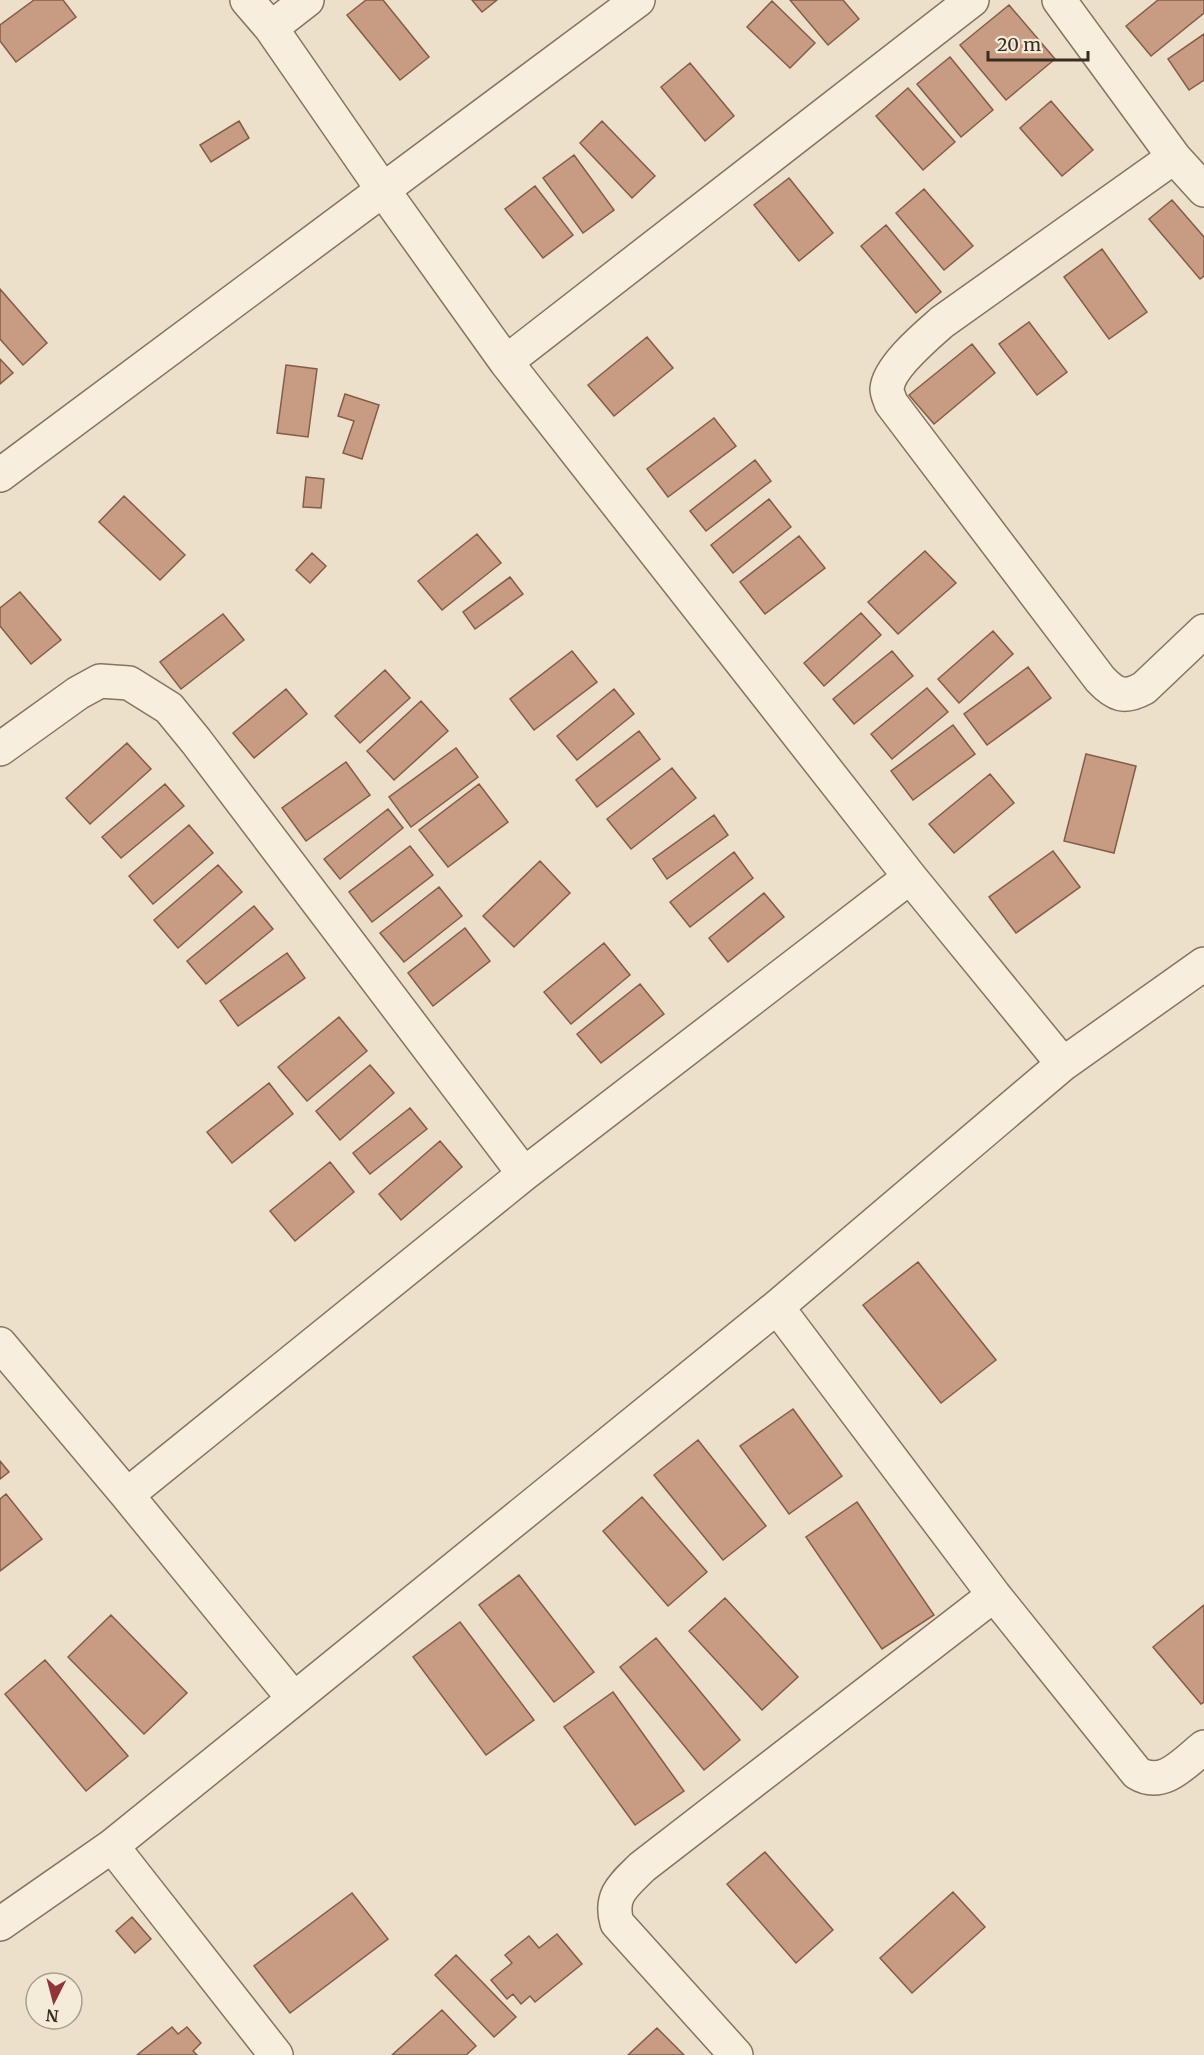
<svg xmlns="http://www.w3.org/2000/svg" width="1204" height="2055" viewBox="0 0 1204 2055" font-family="Merriweather,serif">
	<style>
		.building { fill: #c79c83; stroke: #855d47; stroke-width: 1.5 }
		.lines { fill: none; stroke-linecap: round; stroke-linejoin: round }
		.minor-casing { stroke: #87735f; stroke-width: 36 }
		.minor { stroke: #f7eedd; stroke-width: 33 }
	</style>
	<rect width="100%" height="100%" fill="#ece0ca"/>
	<path class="building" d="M34,0H63L76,17L16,62L0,41V25Z
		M366,0H383L429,57L400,80L347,15Z
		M472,0H497L482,12Z
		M790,0H843L859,19L828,45Z
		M1158,0H1204V13L1151,56L1126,26Z
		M772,1L815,43L790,68L747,27Z
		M1009,5L1055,59L1006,100L960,45Z
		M1204,34V80L1189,90L1168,59Z
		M950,57L993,110L961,137L917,84Z
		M690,63L734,116L705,141L661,87Z
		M908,88L955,142L923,170L876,116Z
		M1051,101L1093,150L1062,176L1020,128Z
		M239,121L249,138L211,162L200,145Z
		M602,121L655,176L632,198L580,143Z
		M574,155L614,210L583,233L543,178Z
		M789,178L833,233L799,261L754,205Z
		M535,186L573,235L543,258L505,209Z
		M924,189L973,246L944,270L896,213Z
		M1172,200L1204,237V276L1200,279L1149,219Z
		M886,225L941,292L916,313L861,246Z
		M1102,249L1147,312L1109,339L1064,277Z
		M0,289L47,343L23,365L0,339Z
		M1029,322L1067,372L1037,395L999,344Z
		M647,337L673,368L614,416L588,385Z
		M972,344L995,373L934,424L909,395Z
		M0,359L13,373L0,384Z
		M286,365L317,369L308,437L277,433Z
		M345,394L379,405L362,459L343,453L354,421L338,416Z
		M714,418L736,446L668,497L647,469Z
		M755,460L771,481L706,531L690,511Z
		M306,477L324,479L321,508L303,507Z
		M124,496L185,555L160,580L99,522Z
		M769,499L791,527L733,573L711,545Z
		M477,534L501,563L442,610L418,581Z
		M799,536L825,568L765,614L740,582Z
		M925,551L956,583L898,634L868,602Z
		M312,553L326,566L310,583L296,570Z
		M510,577L523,594L475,629L463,612Z
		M20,592L61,640L31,664L0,626V608Z
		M861,613L881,635L824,686L804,663Z
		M223,614L244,640L181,689L160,662Z
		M993,631L1013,654L959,703L938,679Z
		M572,651L597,682L534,730L510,699Z
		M892,651L913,676L854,724L833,699Z
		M1028,667L1051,698L987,745L964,714Z
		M385,670L410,698L360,743L335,716Z
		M927,688L948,712L892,759L871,734Z
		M286,689L307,714L254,758L233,733Z
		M614,689L634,714L577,760L557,736Z
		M421,701L448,731L394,780L367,751Z
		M953,725L975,754L913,800L891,771Z
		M639,731L660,759L597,807L576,780Z
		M127,743L151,769L90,824L66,798Z
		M456,748L478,777L411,827L389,797Z
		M1086,754L1136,766L1114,853L1064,841Z
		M346,762L370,795L306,841L282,808Z
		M672,768L696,798L631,849L607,819Z
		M990,774L1014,803L954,853L929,824Z
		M165,784L184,806L121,858L102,837Z
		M479,784L508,822L448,867L419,830Z
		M388,809L403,828L340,879L324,859Z
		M714,815L728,835L667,879L653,859Z
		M189,825L213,853L153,904L129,876Z
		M410,846L433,875L372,922L349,892Z
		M1053,851L1080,887L1016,933L989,897Z
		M734,852L753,878L690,927L670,902Z
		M540,861L570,893L514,947L483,916Z
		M218,865L242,892L178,948L154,920Z
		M439,887L462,916L404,962L380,933Z
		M764,893L784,917L728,962L709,938Z
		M254,906L273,929L206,984L187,961Z
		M465,928L490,961L433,1006L408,973Z
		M604,943L630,975L571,1024L544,992Z
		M287,953L305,978L238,1026L220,1001Z
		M640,984L664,1014L601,1063L577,1034Z
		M339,1017L367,1051L307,1101L278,1067Z
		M370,1065L394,1093L340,1140L316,1111Z
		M269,1083L293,1114L232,1163L207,1132Z
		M410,1108L427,1129L370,1174L353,1153Z
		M440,1141L462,1167L401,1220L379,1194Z
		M330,1162L354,1192L295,1241L270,1211Z
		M918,1262L996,1360L941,1403L863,1305Z
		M793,1409L842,1476L789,1514L740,1446Z
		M698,1440L766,1526L723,1560L654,1475Z
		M0,1461L9,1472L0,1479Z
		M6,1494L42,1539L0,1571V1499Z
		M642,1497L707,1572L668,1606L603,1531Z
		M857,1502L934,1615L882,1649L806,1537Z
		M519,1575L594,1672L554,1702L479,1605Z
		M725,1598L798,1677L762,1710L689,1631Z
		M1204,1605V1702L1201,1704L1153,1647Z
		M111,1615L187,1693L144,1734L68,1657Z
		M460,1622L534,1720L486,1755L413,1657Z
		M656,1638L740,1740L704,1770L620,1667Z
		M45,1660L128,1756L86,1791L5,1694Z
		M613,1692L684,1791L635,1825L564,1727Z
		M765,1852L833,1930L796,1963L727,1884Z
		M953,1892L985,1927L912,1993L880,1958Z
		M352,1893L388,1939L290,2013L254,1966Z
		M132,1917L151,1939L135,1953L116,1931Z
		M557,1934L582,1964L535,2002L530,1996L521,2004L513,1994L507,1999L491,1980L512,1963L505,1955L529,1936L539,1948Z
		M456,1955L516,2017L494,2037L435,1975Z
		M442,2010L476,2046L466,2055H392Z
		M172,2027L178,2034L187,2027L201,2043L193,2051L197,2055H137Z
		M657,2028L684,2055H628Z"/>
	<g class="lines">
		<defs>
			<path id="minor" d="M247,0L271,28L383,190L506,362L910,877L1063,1064
				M1059,0L1174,157L1204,190
				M271,28L307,0
				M1174,157L942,322C926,336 888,368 887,389C887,394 890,399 891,403L1100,679C1115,695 1124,699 1144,688L1204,631
				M506,362L972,0
				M0,475L638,0
				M0,749L78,693L100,681L129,683L169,708L196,741L524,1174
				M777,1307L994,1595L1137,1773C1163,1789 1184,1763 1204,1747
				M0,1344L127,1495L294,1699
				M127,1495L524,1174L910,877
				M112,1846L276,2055
				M0,1924L112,1846L294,1699L777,1307L1063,1064L1204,964
				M736,2055L617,1923C609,1895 624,1885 642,1867L994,1595"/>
		</defs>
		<use href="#minor" class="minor-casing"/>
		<use href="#minor" class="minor"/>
	</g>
	<g transform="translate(54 2001) rotate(186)"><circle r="28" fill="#f4ebd9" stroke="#a99f90" stroke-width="1.5"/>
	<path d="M0-4.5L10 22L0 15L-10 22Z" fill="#923438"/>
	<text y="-9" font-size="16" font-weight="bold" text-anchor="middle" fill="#392c22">N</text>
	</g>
	<path d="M988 51v9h100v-9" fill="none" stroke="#392c22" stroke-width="3"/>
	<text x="997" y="51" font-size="18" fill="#392c22" stroke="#f4ebd9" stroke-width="4.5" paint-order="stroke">20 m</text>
</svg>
